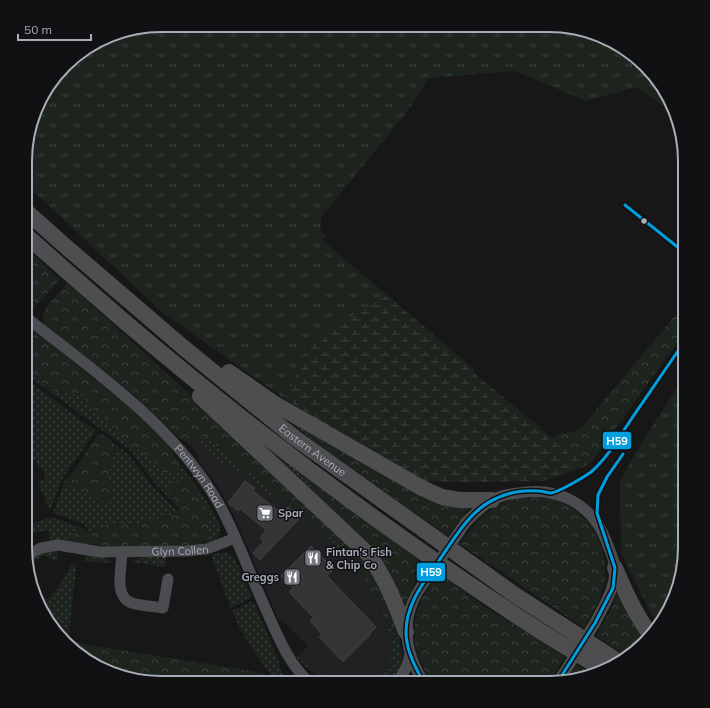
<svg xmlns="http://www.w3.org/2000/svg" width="710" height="708" viewBox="0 0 710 708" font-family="Mulish,sans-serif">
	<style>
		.built { fill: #212123 }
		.grass { fill: url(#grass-dots) }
		.forest { fill: url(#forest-crowns) }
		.wetland { fill: url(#wetland-marsh) }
		.park { fill: url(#park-tufts) }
		.building { fill: #353536; stroke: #3f4043 }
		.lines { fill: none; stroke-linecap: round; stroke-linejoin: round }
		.minor { stroke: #4b4c50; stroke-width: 11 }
		.highway { stroke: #4e4e51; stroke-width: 16 }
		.minor-bridge { stroke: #4b4c50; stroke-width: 11 }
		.bus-1-casing { stroke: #111113; stroke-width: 6 }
		.bus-1 { stroke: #009edd; stroke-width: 3 }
		.bus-dot { fill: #a8adb8; stroke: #111113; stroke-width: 1.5 }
		.labels { text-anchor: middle; stroke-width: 3; stroke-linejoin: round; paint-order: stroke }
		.street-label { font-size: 11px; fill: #a8adb8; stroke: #111113 }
		.poi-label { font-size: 11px; font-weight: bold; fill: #a8adb8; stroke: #111113; text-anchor: start }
		.rim { fill: none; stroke: #a8adb8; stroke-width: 2 }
		.line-badge { stroke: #111113; stroke-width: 1.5 }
		.badge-label { font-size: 11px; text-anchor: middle; font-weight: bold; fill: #fff }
	</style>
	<defs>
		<pattern id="grass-dots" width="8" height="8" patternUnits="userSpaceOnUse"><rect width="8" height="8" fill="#1d241e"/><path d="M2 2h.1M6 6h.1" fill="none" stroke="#3b413d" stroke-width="1.8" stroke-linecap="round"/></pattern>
		<pattern id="forest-crowns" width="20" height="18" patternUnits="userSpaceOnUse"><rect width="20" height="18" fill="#1d241e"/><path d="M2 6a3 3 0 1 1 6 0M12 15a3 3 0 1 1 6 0" fill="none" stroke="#3b413d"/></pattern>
		<pattern id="wetland-marsh" width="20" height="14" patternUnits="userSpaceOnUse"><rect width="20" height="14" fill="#1d241e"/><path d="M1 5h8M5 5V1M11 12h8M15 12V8" fill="none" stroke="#3b413d"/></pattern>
		<pattern id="park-tufts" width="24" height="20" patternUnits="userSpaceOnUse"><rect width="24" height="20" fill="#1d241e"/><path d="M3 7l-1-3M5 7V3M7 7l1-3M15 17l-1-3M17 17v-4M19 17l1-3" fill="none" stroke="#3b413d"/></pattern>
	</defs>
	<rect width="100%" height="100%" fill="#171717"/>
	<path class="built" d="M198,438L208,450L225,466L226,465L231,469L233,467L238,469L323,535L351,561L365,580L388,626L398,654L376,683L333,681L320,674L299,656L308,646L281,619L279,621L236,520L218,487L197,458L199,456L187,442Z"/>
	<path class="grass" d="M26,373L57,392L70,394L82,393L90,406L104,416L116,433L128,445L148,455L163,472L179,473L181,471L174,456C184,470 219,513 220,529C221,538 214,541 207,543L206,540L210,515L200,499L169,496L179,509L154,482L131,451L42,386L26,376Z
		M26,381L41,390L96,431L62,479L50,511L38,482L46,478L41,467H39L34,459L26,455Z
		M288,419L326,443L325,444L323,448L287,420Z
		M204,436L339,545L350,558L351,561L323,535L238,470H236L233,467L232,470L227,465L225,466L208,450L205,451L202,447L203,444L198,438Z
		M115,444L128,454L153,487L177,511L175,515L153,518L141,524L106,525L89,532L84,524L53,513L65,480L68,477L66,482L67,484L107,504L111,500L109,479L110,468L116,447Z
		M263,444L316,485L312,486L309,489Z
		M51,517L79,527L86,531L80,530L72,542L51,541L48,530L35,533L25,527V525H28Z
		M58,549L57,562L44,555L27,566V563C37,555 45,552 58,549Z
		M225,552L235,558L251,596L249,599L231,608L211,555Z
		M87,556C97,557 106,555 113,563L83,561Z
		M145,557H166L165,567L132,562L133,560Z
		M72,564H76V568L69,633L67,635L57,633L53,630L42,610L51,595L58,588Z
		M250,602L254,603L273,647L284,678L283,683H276C261,660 242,637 232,611Z
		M389,625L396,638L398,635L402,655L401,664L398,671L394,677L386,683H330L319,677L305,666L297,657L299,655C309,664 319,674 332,679C337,681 350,680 356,680C395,679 395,656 388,626Z"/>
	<path class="forest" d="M27,248L60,280L32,310L27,309Z
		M68,283L220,422L367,561C380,584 393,609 398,635L396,638L390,625L388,626L365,580L339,545L205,436L187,442L180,439L133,394L44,325L43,315L47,306Z
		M685,304V332L589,465L554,439L561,432C568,434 573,432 580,429Z
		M27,323L88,374L116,395L166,439L181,471L179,473L172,474L163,472L148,455L128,445L116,433L104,416L90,406L82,393L70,394L57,392L26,373Z
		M99,433C105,435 113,441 116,447L110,468L109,479L111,500L107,504L67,484L66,482Z
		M325,443H326L379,472L470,506L448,536L323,448Z
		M185,480H190L210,515L207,539L199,545L187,547L124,548L72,542L70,540L73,535L80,530L89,532L106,525L141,524L153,518L175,515L179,509C168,494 164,486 185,480Z
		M316,485L427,566L415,582L402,610L309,489L312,486Z
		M528,497C538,497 548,497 558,501C585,511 603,537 605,565C605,570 606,576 605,580C602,598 593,613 584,628L460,544C478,519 494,499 528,497Z
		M439,573C459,587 477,602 497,615C505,620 513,624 521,628C536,636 551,647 565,657L549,683H433C414,659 408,627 422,599C426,590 433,582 439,573Z
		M617,590L630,618L645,639L632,655L629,657L596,636L612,608Z
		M65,641L264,673L271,683H152L93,665Z
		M577,665L594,675L566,681Z"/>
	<path class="wetland" d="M387,295L475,370L474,373L554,439L589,465L543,481L471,482L422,481L360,446L285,399L311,341Z"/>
	<path class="park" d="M161,25L567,26L617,43L657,78L678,117L685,154L664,106L636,87L586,101L515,71L429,78L406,113L322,216L320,230L326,235L322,240L387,295L311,341L285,399L162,312L27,185L28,135L43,93L71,59L117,32Z
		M685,376V556L667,615L657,626L621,553L620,481L640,445Z"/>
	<path class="building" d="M245,481L255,488L253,491L283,514L288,507L300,518L260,560L253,553L264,541L260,538L266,530L240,509L238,511L228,503Z
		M311,546L334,569L327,576L376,627L370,633L371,634L343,662L319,637L322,634L310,621L313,617L289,592L293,588L281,576Z"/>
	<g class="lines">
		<g class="minor">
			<path id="s1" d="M27,318C96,373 174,425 219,504C238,538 251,578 268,614C279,639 289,664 310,683"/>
			<path d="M466,522C474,514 482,506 492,500C499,496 509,494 518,493C558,486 593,504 607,543C610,551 615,561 615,569C615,589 604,605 595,623"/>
			<path d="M122,552C122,567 113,597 132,603C141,606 153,606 163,608L168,579"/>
			<path id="s2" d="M26,558L32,553L41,548L58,545L100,552L187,551L207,549L235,538"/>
			<path d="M423,584C399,617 404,651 424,683"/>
			<path d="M396,683C404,674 408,666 410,654"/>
			<path d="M557,683L564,673"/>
		</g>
		<g class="highway">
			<path id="s3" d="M27,212L64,245L184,348L295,438L515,595L619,662"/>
			<path d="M27,236C59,265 92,293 125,322C246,425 373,521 505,608C537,630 571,650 604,670"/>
			<path d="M229,372L275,404L422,488L442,497L459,500H492"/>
			<path d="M200,396L369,555C387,581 395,603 406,632"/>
			<path d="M615,568C625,591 635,614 650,634"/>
		</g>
		<path class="minor-bridge" d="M423,584L466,522
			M564,673L595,623"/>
		<defs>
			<path id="bus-1" d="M625,205L685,253
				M424,683C415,667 406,650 406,632C406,603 425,581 440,559C456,536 471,509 497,498C510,492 525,490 539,491C543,491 547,493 551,493C559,492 584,477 591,472C607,458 618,439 630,421C648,395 666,368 685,341
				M557,683L595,623L613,588L615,568L597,513L598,495L607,477L623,454"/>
		</defs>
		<use href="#bus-1" class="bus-1-casing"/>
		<use href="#bus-1" class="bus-1"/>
	</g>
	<defs>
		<symbol id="supermarket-square" viewBox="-11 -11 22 22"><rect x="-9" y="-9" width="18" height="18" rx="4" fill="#757880" stroke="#111113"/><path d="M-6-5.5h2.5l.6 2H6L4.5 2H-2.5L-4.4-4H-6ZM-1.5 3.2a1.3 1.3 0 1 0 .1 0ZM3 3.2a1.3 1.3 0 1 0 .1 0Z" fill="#fff"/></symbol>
		<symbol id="restaurant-square" viewBox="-11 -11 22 22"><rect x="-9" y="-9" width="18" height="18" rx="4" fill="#757880" stroke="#111113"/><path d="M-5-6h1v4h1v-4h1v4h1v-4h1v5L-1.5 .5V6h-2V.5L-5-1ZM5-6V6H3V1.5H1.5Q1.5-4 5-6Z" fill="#fff"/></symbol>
	</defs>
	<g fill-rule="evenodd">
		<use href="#supermarket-square" x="255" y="503" width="20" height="20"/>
		<use href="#restaurant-square" x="303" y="548" width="20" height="20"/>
		<use href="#restaurant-square" x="282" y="567" width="20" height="20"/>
	</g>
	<circle class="bus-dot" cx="644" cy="221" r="3.5"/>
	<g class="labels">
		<g class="street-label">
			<text dy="4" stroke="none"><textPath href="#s3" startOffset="372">Eastern Avenue</textPath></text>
			<text dy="4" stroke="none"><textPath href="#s1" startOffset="235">Pentwyn Road</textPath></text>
			<text dy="4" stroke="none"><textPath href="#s2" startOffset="158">Glyn Collen</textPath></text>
		</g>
		<g class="poi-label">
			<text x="278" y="517">Spar</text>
			<text x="326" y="556">Fintan's Fish<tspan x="326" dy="13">&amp; Chip Co</tspan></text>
			<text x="279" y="581" text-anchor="end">Greggs</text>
		</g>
	</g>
	<path d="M0 0H710V708H0ZM161 32H549A129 129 0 0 1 678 161V547A129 129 0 0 1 549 676H161A129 129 0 0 1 32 547V161A129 129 0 0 1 161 32Z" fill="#111113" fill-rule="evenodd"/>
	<path class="rim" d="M161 32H549A129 129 0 0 1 678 161V547A129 129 0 0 1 549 676H161A129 129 0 0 1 32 547V161A129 129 0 0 1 161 32Z"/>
	<g class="line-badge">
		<rect x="602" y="431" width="30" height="19" rx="4" fill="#009edd"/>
		<rect x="416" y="562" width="30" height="20" rx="4" fill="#009edd"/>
	</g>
	<g class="badge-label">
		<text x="617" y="445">H59</text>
		<text x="431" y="576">H59</text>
	</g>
	<path d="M18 34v6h73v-6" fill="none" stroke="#a8adb8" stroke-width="2"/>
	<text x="24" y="34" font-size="12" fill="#a8adb8" stroke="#111113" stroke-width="3" paint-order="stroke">50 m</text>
</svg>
